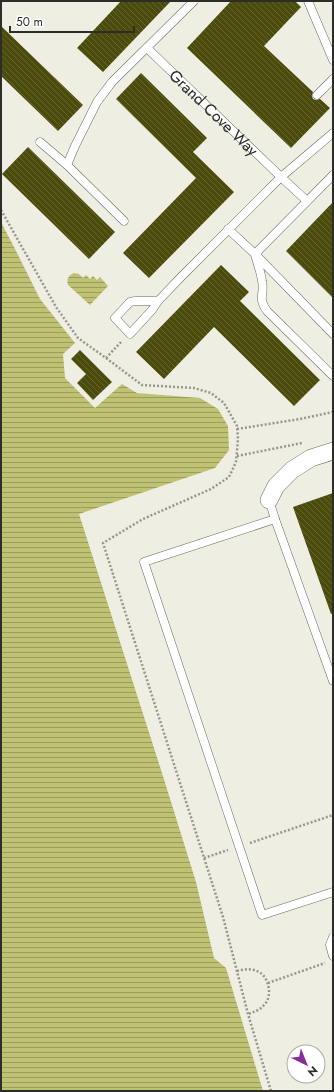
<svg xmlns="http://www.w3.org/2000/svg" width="334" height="1092" viewBox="0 0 334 1092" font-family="Jost,sans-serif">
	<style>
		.water { fill: url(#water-rules) }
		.building { fill: url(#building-back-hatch) }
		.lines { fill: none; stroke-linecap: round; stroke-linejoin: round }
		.lane-casing { stroke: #696a5f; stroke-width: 9 }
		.street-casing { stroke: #696a5f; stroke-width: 18 }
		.path { stroke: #95968d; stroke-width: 2.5; stroke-dasharray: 2 2; stroke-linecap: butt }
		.lane { stroke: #fff; stroke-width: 8 }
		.street { stroke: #fff; stroke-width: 17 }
		.labels { text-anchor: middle; stroke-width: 4; stroke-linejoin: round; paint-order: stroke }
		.street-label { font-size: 16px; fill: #2c2c28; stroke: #fff }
	</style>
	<defs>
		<pattern id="water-rules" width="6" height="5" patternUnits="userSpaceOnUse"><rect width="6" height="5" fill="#bfc173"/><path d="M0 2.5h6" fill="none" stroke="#9b9d5e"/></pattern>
		<pattern id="building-back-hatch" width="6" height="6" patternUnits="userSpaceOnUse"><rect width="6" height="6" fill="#4b4c0c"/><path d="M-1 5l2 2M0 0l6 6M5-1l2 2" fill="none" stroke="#626330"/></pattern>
	</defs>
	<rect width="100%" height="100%" fill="#eeefe2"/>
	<path class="water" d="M1,222L15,249L40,299L75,343L63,354L65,378L95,408L122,384L137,393L200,398L218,409L228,426L229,450L215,468L79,514L162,773L196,882L214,958L226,968L263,1091H1Z
		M74,273L79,274L83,278L86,275L90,279L93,276L97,280L100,277L108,286L90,305L68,285C66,279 69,275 74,273Z"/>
	<path class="building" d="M121,1H171L103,72L77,48Z
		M231,1H295L301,7L264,46L313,92L312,96L313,99L316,100L320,99L330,108L291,148L187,48Z
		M1,26L83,105L58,131L1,76Z
		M141,73L207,138L193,152L234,192L149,278L123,253L196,178L116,99Z
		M28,147L115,232L89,259L2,174Z
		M333,202V298L286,251Z
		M221,265L249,292L240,301L320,380L294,406L214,327L164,379L136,352Z
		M80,350L112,382L93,400L77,383L86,374L71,359Z
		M333,493V614H331L293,507Z"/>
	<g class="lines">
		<defs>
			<g id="lane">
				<path d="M308,1L333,60"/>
				<path id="s1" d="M147,48L281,177L182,276L158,301H135L130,302L115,318L130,334L152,310L158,301"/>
				<path d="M317,95L333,79"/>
				<path d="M40,142L67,165"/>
				<path d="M307,201L281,177L333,133"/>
				<path d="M124,221L67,165L75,146L97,102L112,82L194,1"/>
				<path d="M228,229L255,254L333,175"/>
				<path d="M333,334L255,254C257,263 261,272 262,281C265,295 257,297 267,311L333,376"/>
				<path d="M269,500L275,519L333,681"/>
				<path d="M275,519L144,562L262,915L333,892"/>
				<path d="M333,937L330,945L333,956"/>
			</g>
			<path id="street" d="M269,500L276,486L292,470L311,458L333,451"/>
		</defs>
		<use href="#lane" class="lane-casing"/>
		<use href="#street" class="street-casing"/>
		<path class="path" d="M1,210L56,307L78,338L106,358L142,385L194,388L211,393L224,403L237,426L238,439L236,462L229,477L211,489L143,519L103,543L223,917L248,1014L271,1091
			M106,358L121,342
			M237,429L300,419L333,412
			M237,456L302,443
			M250,843L333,815
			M204,858L228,850
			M237,971C244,969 252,968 259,972C269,977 273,997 264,1005C260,1010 254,1012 248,1014
			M268,983L325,963"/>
		<use href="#lane" class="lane"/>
		<use href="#street" class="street"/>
	</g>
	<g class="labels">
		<g class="street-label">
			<text dy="6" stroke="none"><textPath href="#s1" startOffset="93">Grand Cove Way</textPath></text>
		</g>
	</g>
	<rect width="334" height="1092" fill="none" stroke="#2c2c28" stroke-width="4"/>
	<g transform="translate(306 1064) rotate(137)"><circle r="19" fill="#ffffff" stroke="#ababa9"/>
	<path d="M0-3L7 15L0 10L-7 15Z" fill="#862d9a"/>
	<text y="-6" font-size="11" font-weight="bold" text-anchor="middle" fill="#2c2c28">N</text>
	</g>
	<path d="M10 26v6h124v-6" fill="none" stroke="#2c2c28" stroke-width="2"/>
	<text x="16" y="26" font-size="12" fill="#2c2c28" stroke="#ffffff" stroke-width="3" paint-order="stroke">50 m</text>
</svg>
